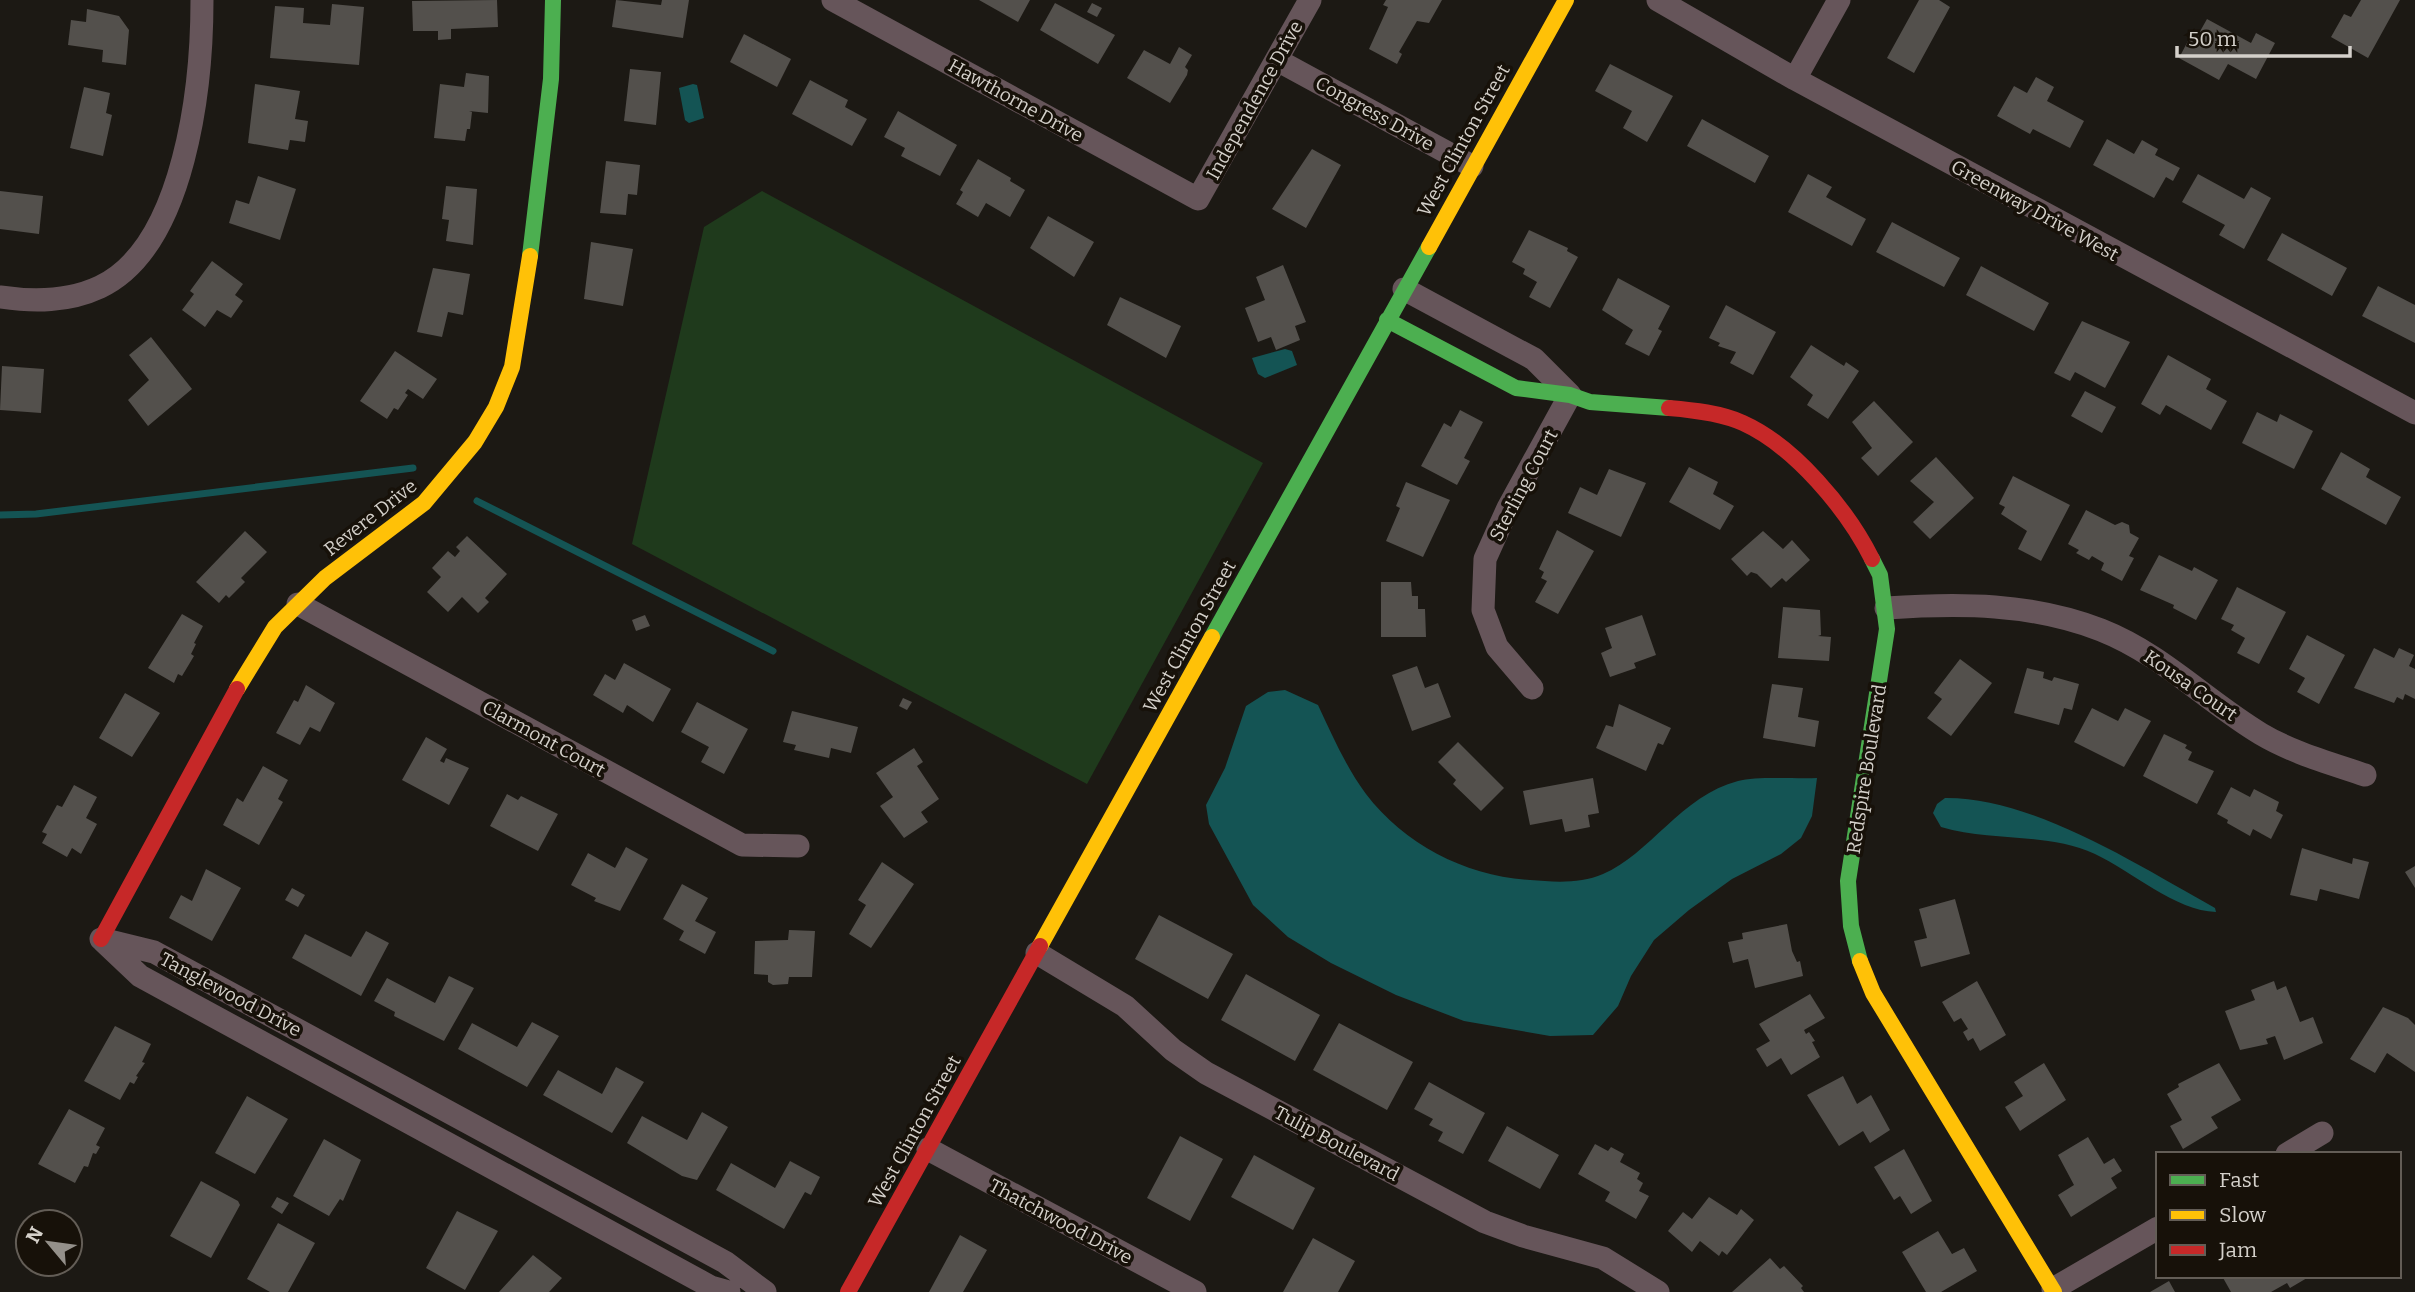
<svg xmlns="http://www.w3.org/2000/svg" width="2415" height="1292" viewBox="0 0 2415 1292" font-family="Bitter,serif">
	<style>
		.green { fill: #1f3a1c }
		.water { fill: #145454 }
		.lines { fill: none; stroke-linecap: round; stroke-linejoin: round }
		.stream { stroke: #145454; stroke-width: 7 }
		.building { fill: #53504c }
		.street { stroke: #66555a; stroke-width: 23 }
		.fast { stroke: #4caf50; stroke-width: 16 }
		.slow { stroke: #ffc107; stroke-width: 16 }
		.jam { stroke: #c62828; stroke-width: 16 }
		.labels { text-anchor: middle; stroke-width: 7; stroke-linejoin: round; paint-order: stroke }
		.street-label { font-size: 19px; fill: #d4d0ca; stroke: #171109 }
	</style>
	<rect width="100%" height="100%" fill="#1c1914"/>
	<path class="green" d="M762,191L1263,463L1087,784L632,544L704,227Z"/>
	<path class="water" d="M693,84L697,85L704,118L689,123L685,120L679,88Z
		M1285,349L1292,351L1297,365L1265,378L1258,374L1252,358Z
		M1285,690L1318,705C1332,735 1346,767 1366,794C1405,845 1466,876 1530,880C1554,882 1580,884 1603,874C1649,855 1682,795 1738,781C1756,776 1795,779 1817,778L1812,816L1801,838L1781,854L1732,879L1689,910L1654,940L1631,976L1618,1006L1593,1035L1550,1036L1464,1021L1396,995L1331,963L1288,937L1253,905L1209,824L1206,805L1225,768L1246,706L1268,692Z
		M1945,798C2033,797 2139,866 2215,908L2216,912C2176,911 2131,871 2095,854C2046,832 1991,842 1941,827L1933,813L1937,804Z"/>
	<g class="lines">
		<path class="stream" d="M477,501L773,651
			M0,515L36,514L413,468"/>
	</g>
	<path class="building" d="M497,0L498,27L451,29V39L438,40V31H413L412,1Z
		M616,0L661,5L662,0H689L683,38L612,27Z
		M979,0H1030L1018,22Z
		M1386,0H1442L1429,23L1417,21L1399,52L1402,54L1397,64L1369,49L1388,7L1383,5Z
		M1919,0H1939L1950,7L1914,73L1887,58Z
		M2361,0H2400L2368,58L2331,37L2344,14L2351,17Z
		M1055,3L1115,35L1098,64L1040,30Z
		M1092,3L1102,8L1097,17L1087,12Z
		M332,4L364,7L359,65L270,58L275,6L304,8L303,23L330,25Z
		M87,9L119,16L129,30L126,65L102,62L103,50L68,45L71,20L86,22Z
		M2207,19L2251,43L2256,33L2275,43L2256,79L2228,64L2219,80L2179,58L2189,39L2194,42Z
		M744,34L791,59L777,87L730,62Z
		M1179,47L1192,55L1185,67L1188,70L1187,75L1170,103L1127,78L1144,50L1170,64Z
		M1610,64L1673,96L1647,142L1623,128L1632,111L1595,91Z
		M630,69L661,72L656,125L624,121Z
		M466,73L489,76L488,113L469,111L472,112L470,129H467L465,141L434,138L440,84L464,87Z
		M2036,77L2054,87L2047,101L2084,121L2070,148L2033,129L2030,134L1997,116L2014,86L2027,93Z
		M810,80L848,100L845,107L867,119L852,146L792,114Z
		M255,84L300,91L295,119L308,121L305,142L290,140L288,150L248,143Z
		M84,87L110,93L106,113L112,115L103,156L70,148Z
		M898,111L957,145L940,176L901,156L905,148L884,137Z
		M1702,119L1769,156L1755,183L1687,146Z
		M2107,139L2134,154L2142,140L2158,149L2155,155L2180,168L2173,181L2166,177L2154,198L2093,165Z
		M1312,149L1341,165L1306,228L1272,209Z
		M978,159L1011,178L1010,181L1025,190L1010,217L986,203L978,217L956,204L963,192L960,190Z
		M606,161L640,165L637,195L628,194L626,215L600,213Z
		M1808,174L1832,187L1826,197L1866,219L1852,246L1788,212Z
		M2198,174L2244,199L2251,187L2271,198L2244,249L2219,235L2225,225L2182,202Z
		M258,176L296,189L280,240L229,223L236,200L249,204Z
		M446,186L477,189L473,245L446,241L449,220L442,219Z
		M0,191L43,196L39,234L0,229Z
		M1048,216L1094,242L1074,277L1030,248Z
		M1892,222L1960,258L1944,287L1876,252Z
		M1529,230L1568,248L1567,251L1578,257L1550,308L1529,297L1537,282L1523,274L1525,269L1512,262Z
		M2282,233L2347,268L2332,296L2267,260Z
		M591,242L633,249L623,306L584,299Z
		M212,261L243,284L235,295L243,301L231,318L217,310L205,327L182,310L194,294L190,291Z
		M1283,265L1306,322L1295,326L1300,340L1276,350L1271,337L1258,342L1245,308L1265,300L1256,277Z
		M1981,266L2049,303L2034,331L1966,295Z
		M433,268L470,274L463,315L448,312L442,337L417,332Z
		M1618,278L1670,306L1658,329L1662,331L1649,356L1625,344L1633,330L1602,310Z
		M2378,286L2415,305V343L2362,316Z
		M1120,297L1181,326L1166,358L1107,325Z
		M1726,305L1776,332L1753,375L1730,363L1736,352L1718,346L1720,343L1709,338Z
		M2082,321L2130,342L2105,388L2075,372L2070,381L2054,373Z
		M151,337L192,389L148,426L128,400L149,380L129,355Z
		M1811,345L1844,366L1846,362L1859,371L1828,419L1807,405L1813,395L1790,377Z
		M395,351L437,379L423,399L408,389L405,393L408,395L398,410L394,408L387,419L360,401Z
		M2168,355L2211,379L2206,389L2227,401L2211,430L2166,405L2160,415L2141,404Z
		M2,366L44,369L41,413L0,410Z
		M2085,391L2116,407L2102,433L2071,416Z
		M1874,401L1913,442L1878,476L1861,458L1872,448L1852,422Z
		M1460,410L1483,422L1464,458L1470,461L1457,485L1421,466L1444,423L1451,427Z
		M2257,412L2277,422L2280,414L2313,431L2294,469L2242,443Z
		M2341,452L2370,469L2366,477L2401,497L2386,525L2321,489Z
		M1936,457L1974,498L1930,539L1913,522L1934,502L1910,481Z
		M1689,467L1718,482L1713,494L1734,506L1720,530L1669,502Z
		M1609,469L1646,483L1621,537L1568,513L1580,487L1597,495Z
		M2013,476L2070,505L2041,561L2018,549L2027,531L2001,514L2005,507L1999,504Z
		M1406,482L1450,500L1423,557L1386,541L1400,508L1396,506Z
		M2086,510L2115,525L2122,522L2129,525L2130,533L2139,538L2129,556L2134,558L2122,581L2101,570L2104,563L2092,556L2089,560L2076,553L2079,550L2068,544Z
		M1557,530L1594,551L1558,614L1535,602L1547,581L1541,578L1544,572L1539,569Z
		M245,531L267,552L241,578L245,582L229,598L226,595L219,603L196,582Z
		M1763,531L1783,549L1792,540L1810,560L1786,582L1782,578L1771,588L1757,574L1751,572L1747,576L1731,559Z
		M467,536L507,574L485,598L489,602L478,613L462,597L448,612L427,592L441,577L432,568L448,551L455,557L460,551L456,547Z
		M2159,555L2192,571L2194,567L2218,580L2196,620L2173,608L2174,605L2140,590Z
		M1381,582H1411L1412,596H1418V609H1425L1426,637H1381Z
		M2237,587L2286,612L2259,664L2237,653L2245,638L2231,630L2234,625L2221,619Z
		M1783,607L1820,610L1821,635L1818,636L1831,637L1829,661L1778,658Z
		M182,614L203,626L194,643L196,644L191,654L194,656L182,676L178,674L174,683L148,668Z
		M645,615L650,626L636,631L632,620Z
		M1642,615L1656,655L1634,663L1636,668L1610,677L1601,653L1612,648L1605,628Z
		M2307,635L2345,655L2319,704L2297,692L2305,678L2289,669Z
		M2374,648L2394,658L2399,648L2414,655L2409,666L2415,669V699L2405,694L2403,700L2397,697L2394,703L2354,688Z
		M1960,659L1992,683L1951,736L1927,718L1942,699L1934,693Z
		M624,663L671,689L653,722L627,705L623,713L593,695L605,674L615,680Z
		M1417,666L1425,688L1438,683L1451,717L1412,731L1392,675Z
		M2027,668L2044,672L2043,678L2052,681L2054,677L2079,684L2072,710L2064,708L2059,725L2014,713Z
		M1772,684L1803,688L1798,717L1819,721L1815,747L1763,738Z
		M306,685L335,703L320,732L310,727L300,745L276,733L294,700L298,702Z
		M125,693L160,713L132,757L99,738Z
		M903,698L912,702L907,710L899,706Z
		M697,702L748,729L724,774L701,762L709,747L681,732Z
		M1619,704L1671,728L1663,745L1658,743L1646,771L1596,748L1606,725L1613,727Z
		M2092,708L2118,721L2125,708L2151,721L2124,767L2074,742Z
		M792,711L858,727L851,753L831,748L829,758L794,750L796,745L783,742Z
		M2164,734L2187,745L2185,748L2192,752L2188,760L2214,771L2197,804L2143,776Z
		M426,737L447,749L440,761L444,763L446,758L469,768L449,805L402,780Z
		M1458,742L1504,788L1481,811L1453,784L1456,780L1438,762Z
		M914,748L923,762L917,766L939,799L921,812L928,822L904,838L880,806L893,797L876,773Z
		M263,766L288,780L278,799L283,802L259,845L223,825L237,798L243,802Z
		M1593,778L1599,813L1588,815L1590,827L1565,832L1562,819L1530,825L1523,791Z
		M74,785L97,797L86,818L97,824L81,854L72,848L67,857L42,843L47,834L42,832L57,805L62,807Z
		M2231,787L2250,797L2254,789L2279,802L2276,811L2283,815L2271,839L2253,829L2250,836L2227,823L2228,820L2217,814Z
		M507,794L518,800L521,796L558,814L538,851L490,826Z
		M626,847L648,859L620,911L594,901L596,898L571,885L588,853L615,868Z
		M2302,848L2352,864L2353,858L2369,862L2359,899L2320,889L2317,901L2290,895Z
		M882,862L914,884L871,948L849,934L866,905L858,900Z
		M2415,866V888L2405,872Z
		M206,869L241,888L212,941L169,918L181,895L192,901Z
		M682,884L708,898L695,921L716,932L705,954L679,940L684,931L663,919Z
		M292,888L305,895L298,907L285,900Z
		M1955,899L1970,954L1921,967L1914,941L1927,938L1919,909Z
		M1159,915L1233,954L1208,999L1135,959Z
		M1787,924L1792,951L1797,962L1800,961L1803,976L1755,988L1748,959L1733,963L1728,942L1743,939L1742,933Z
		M789,930L815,931L812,977H789L788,984L773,985L768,982V975L754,974L755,941L788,940Z
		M366,931L389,943L361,996L292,958L305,934L351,957Z
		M1246,974L1320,1015L1295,1061L1221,1020Z
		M449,976L474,988L444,1041L394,1016L395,1012L374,1001L387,978L435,1003Z
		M1977,981L2006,1035L1980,1051L1973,1038L1968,1041L1963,1032L1968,1029L1961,1018L1954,1022L1942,1002Z
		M2274,981L2277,990L2286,986L2300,1022L2313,1017L2323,1043L2284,1060L2275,1036L2266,1039L2268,1044L2240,1050L2225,1011L2255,1000L2251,990Z
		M1810,994L1825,1018L1804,1030L1806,1034L1809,1032L1815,1041L1812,1042L1820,1057L1791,1075L1781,1058L1767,1067L1756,1049L1770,1041L1759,1024Z
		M2383,1007L2408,1018L2415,1025V1072L2387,1053L2375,1073L2350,1059Z
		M532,1022L559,1036L527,1087L458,1049L472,1023L517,1047Z
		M1339,1023L1413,1062L1387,1110L1313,1070Z
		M115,1026L151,1044L142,1062L145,1063L136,1076L138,1077L134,1084L130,1082L120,1100L84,1081Z
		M2044,1063L2066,1100L2020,1131L2005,1107L2023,1096L2014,1082Z
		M2219,1063L2241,1100L2211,1117L2218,1128L2183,1149L2170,1126L2182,1120L2167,1094L2179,1087L2178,1084Z
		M616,1067L644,1082L612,1133L543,1095L558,1070L602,1094Z
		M1843,1076L1857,1104L1871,1095L1890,1130L1870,1143L1863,1131L1839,1146L1807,1095Z
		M1429,1082L1485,1113L1463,1154L1438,1141L1443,1132L1429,1125L1433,1119L1414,1109Z
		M247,1096L288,1119L255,1174L215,1153Z
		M69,1109L105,1128L96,1145L100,1147L96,1154L93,1153L88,1167L84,1166L75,1183L38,1164Z
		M702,1112L728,1127L697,1180L682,1176L627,1143L642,1116L687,1140Z
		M1507,1126L1559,1155L1540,1189L1488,1161Z
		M1180,1136L1223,1159L1190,1221L1147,1198Z
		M2088,1137L2104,1164L2114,1158L2122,1171L2111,1178L2117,1188L2071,1217L2058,1195L2074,1185L2058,1155Z
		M324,1139L361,1160L343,1201L340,1199L329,1216L293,1196Z
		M1595,1144L1608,1151L1611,1147L1624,1154L1620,1162L1640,1173L1637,1179L1643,1183L1639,1191L1649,1196L1636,1219L1605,1201L1610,1192L1578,1174Z
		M1904,1149L1932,1201L1911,1214L1900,1196L1894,1200L1874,1167Z
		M1254,1155L1315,1188L1293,1230L1231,1197Z
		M790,1161L820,1177L811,1195L805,1192L784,1229L716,1190L731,1163L775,1188Z
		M201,1181L238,1201L240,1205L211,1258L170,1236Z
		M277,1197L289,1203L282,1214L271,1207Z
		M1709,1197L1737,1215L1741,1209L1754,1220L1727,1255L1722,1251L1719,1256L1700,1241L1692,1252L1668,1231L1683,1212L1692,1219Z
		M457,1211L498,1231L465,1290L426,1268Z
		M278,1223L315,1243L288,1292H270L247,1279Z
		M1938,1231L1952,1254L1964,1248L1977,1271L1941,1292H1926L1902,1252Z
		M960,1235L987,1250L963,1292H929Z
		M1313,1238L1355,1261L1338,1292H1283Z
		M533,1255L562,1278L549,1292H499Z
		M1770,1258L1780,1269L1784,1266L1803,1286L1801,1288L1804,1292H1732Z
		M2222,1276H2306L2307,1278L2290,1288L2287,1283L2271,1292H2231Z
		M2169,1281L2175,1292H2150Z"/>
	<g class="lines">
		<path class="street" d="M833,0L1198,199L1310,0
			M1658,0L1795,79L2415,413
			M1277,60L1472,166
			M1795,79L1839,0
			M1404,289L1534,359L1570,395L1508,508L1485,559L1483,610L1497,647L1532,688
			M0,297C34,302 68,302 100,287C186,246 202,83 202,0
			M298,604L742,845L798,846
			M1886,608C1960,603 2031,603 2101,630C2162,654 2206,701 2261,734C2293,753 2330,763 2365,775
			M101,939L154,952L725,1262L765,1292
			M103,941L140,976L711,1287L729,1292
			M1037,953L1125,1006L1173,1050L1206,1073L1485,1222L1523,1236L1603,1258L1658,1292
			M928,1149L1195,1292
			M2287,1154L2322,1133
			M2053,1289L2158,1228"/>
		<path class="fast" d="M530,256L551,79L553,0
			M1387,320L1516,388L1570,395L1590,402L1669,408
			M1212,637L1429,247
			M1860,961L1851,926L1848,881L1887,629L1880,575L1872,559"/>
		<path class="slow" d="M1429,247L1566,0
			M237,689L275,627L325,578L424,503L475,442L496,407L512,367L530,256
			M1040,946L1212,637
			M1860,961L1873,993L2054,1292"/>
		<path class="jam" d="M1669,408C1693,410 1721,413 1743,423C1794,446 1847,509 1872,559
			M101,939L237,689
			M848,1292L1040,946"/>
	</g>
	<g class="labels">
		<g class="street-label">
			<text transform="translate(1016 100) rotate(29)" y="7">Hawthorne Drive</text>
			<text transform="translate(1254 100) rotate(-61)" y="7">Independence Drive</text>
			<text transform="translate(1375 113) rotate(29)" y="7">Congress Drive</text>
			<text transform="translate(1463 140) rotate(-61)" y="7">West Clinton Street</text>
			<text transform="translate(2035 210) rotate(29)" y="7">Greenway Drive West</text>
			<text transform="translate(1523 485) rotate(-62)" y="7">Sterling Court</text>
			<text transform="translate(370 517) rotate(-38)" y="7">Revere Drive</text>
			<text transform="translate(1189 636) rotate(-61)" y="7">West Clinton Street</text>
			<text transform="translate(2191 685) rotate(35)" y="7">Kousa Court</text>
			<text transform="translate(544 738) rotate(29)" y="7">Clarmont Court</text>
			<text transform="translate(1866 769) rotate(-81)" y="7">Redspire Boulevard</text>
			<text transform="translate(231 994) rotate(28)" y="7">Tanglewood Drive</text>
			<text transform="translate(914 1131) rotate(-61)" y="7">West Clinton Street</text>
			<text transform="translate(1337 1143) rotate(28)" y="7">Tulip Boulevard</text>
			<text transform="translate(1061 1221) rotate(28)" y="7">Thatchwood Drive</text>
		</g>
	</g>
	<rect x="2156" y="1152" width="245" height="126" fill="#171109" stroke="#635d56" stroke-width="2"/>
	<rect x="2170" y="1175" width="35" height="10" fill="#4caf50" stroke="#635d56" stroke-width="2"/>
	<text x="2219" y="1187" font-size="21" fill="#d4d0ca">Fast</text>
	<rect x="2170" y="1210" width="35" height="10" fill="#ffc107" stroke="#635d56" stroke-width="2"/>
	<text x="2219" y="1222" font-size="21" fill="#d4d0ca">Slow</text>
	<rect x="2170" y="1245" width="35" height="10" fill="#c62828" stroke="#635d56" stroke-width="2"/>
	<text x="2219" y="1257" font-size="21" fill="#d4d0ca">Jam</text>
	<g transform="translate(49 1243) rotate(299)"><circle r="33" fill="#171109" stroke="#635d56" stroke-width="2"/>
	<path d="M0-5L12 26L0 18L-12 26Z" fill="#94908a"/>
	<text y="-10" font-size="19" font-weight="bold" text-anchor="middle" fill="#d4d0ca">N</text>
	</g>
	<path d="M2177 46v10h173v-10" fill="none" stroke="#d4d0ca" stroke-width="3.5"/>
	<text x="2188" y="46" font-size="21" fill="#d4d0ca" stroke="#171109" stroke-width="5" paint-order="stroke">50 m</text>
</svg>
